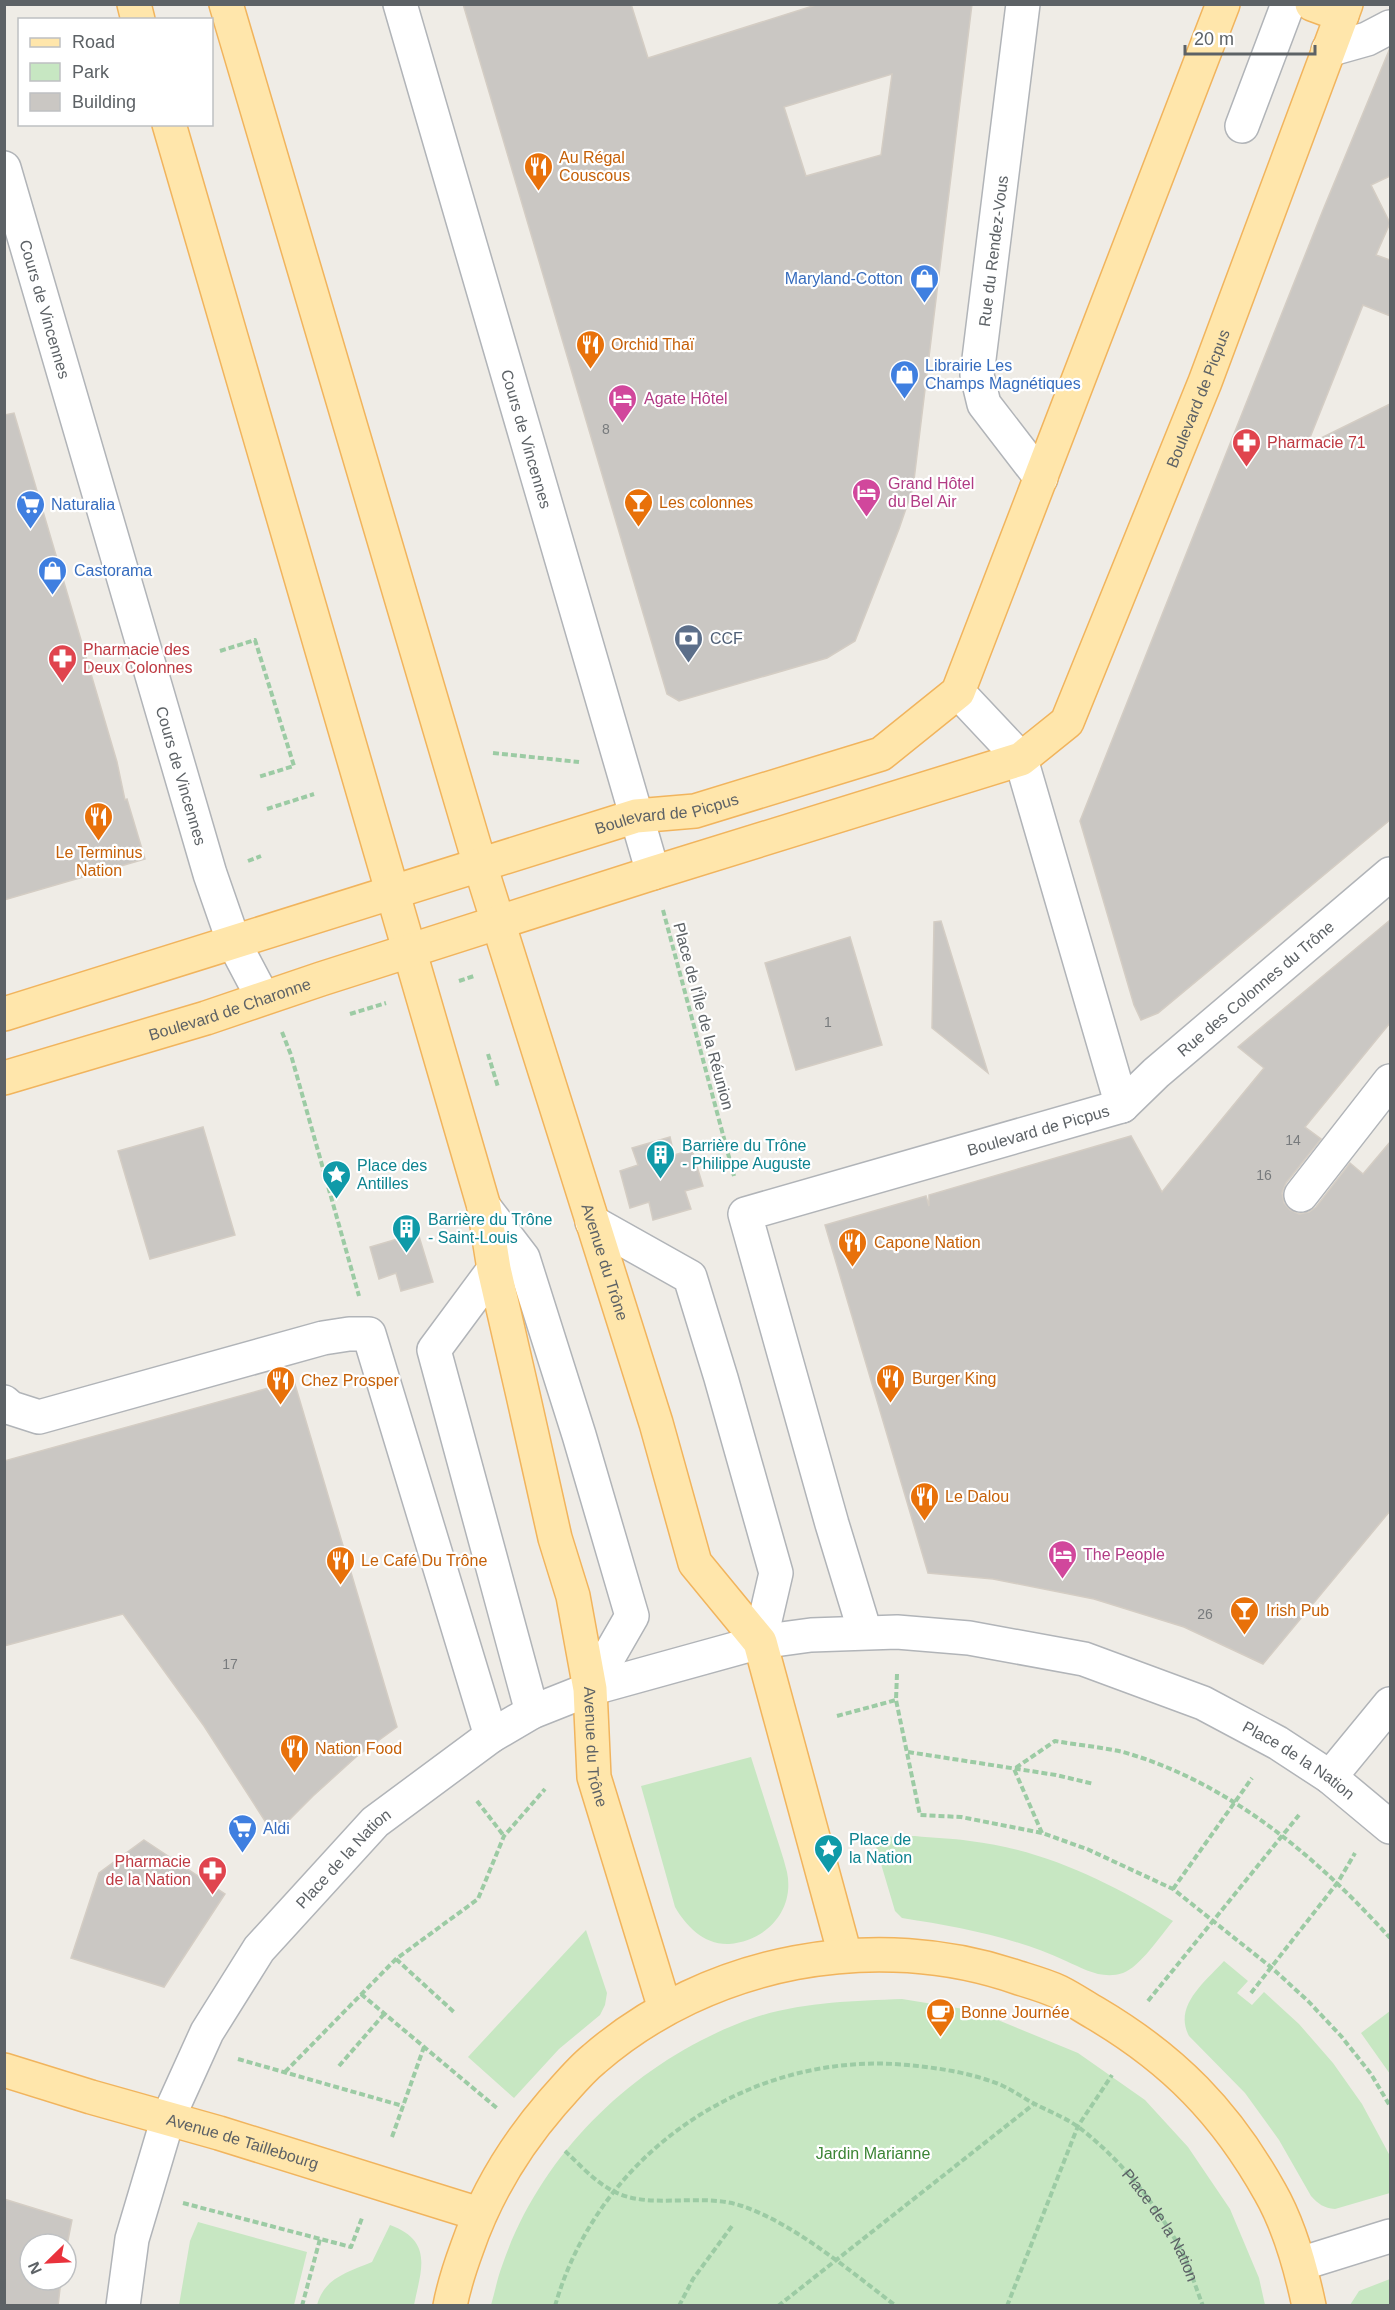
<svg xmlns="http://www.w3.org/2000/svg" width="1395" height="2310" viewBox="0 0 1395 2310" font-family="Arial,sans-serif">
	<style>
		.green { fill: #c7e7c2 }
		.building { fill: #cac7c3; stroke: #d4cdc4; stroke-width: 1.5; fill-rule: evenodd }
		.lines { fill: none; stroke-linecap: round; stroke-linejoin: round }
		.minor-casing { stroke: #b1b4b8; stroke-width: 36 }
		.major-casing { stroke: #f1b45d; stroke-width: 36 }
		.path { stroke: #9ccba4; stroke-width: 4; stroke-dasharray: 6 3; stroke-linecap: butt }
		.minor { stroke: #fff; stroke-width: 33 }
		.major { stroke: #ffe6ab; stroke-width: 33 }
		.labels { text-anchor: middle; stroke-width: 4.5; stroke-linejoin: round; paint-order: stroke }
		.number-label { font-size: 14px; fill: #787b7d }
		.food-label { font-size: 16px; fill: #c56008; stroke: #fff; text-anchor: start }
		.street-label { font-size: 16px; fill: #5d6266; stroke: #fff }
		.shop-label { font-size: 16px; fill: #366cbe; stroke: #fff; text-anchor: start }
		.hotel-label { font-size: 16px; fill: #b23c85; stroke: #fff; text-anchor: start }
		.health-label { font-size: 16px; fill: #be3a42; stroke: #fff; text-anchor: start }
		.service-label { font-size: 16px; fill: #4e5e75; stroke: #fff; text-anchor: start }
		.culture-label { font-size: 16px; fill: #0d838f; stroke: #fff; text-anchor: start }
		.park-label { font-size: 16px; fill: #3c8535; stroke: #fff }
	</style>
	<rect width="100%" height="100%" fill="#efece6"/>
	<path class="green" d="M751,1757C758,1779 765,1801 772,1823C777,1839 783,1856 787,1872C795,1911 766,1941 729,1944C704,1945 686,1926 675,1907L641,1786Z
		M915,1836C933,1838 952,1838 970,1841C1045,1850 1109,1882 1173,1921C1161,1935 1140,1967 1123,1973C1102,1980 1084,1969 1066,1961C1014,1937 959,1927 902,1918L895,1911L873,1837Z
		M586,1930L607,1993L605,2005L600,2015L559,2049L514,2098L468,2057Z
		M1224,1961L1248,1981L1237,1993L1252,2005L1264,1992L1299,2024L1333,2063L1362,2104L1390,2156V2193L1335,2209C1324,2208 1318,2204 1311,2196L1279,2140L1245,2093L1189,2036C1173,2006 1205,1982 1224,1961Z
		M902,1999L976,2011L1078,2053L1145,2100L1188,2147L1230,2209L1259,2278L1265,2305H491C495,2292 497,2279 502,2266C541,2151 639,2058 753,2018C801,2002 852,2001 902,1999Z
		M1390,2011V2074L1361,2033Z
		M198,2222L307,2252L294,2305H179L190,2241Z
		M390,2225C434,2241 421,2270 414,2305H317C324,2278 348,2272 372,2262Z
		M1390,2279V2305H1350L1359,2291Z"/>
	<path class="building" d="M463,4H631L648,58L819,4H972L913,488L899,529L855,641L827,658L679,701L667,694ZM892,74L881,155L806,176L784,107Z
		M1390,48V176L1371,185L1390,223L1376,255L1390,260V316L1363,305L1307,445L1390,404V820L1158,1013L1141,1020L1134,1005L1080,821L1323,210Z
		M14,413L117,762L125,800L127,799L145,859L4,900V415Z
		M1390,920V1023L1305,1127L1321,1139L1286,1183L1282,1193L1284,1203L1290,1210L1299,1214L1309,1212L1316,1207L1350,1163L1363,1174L1390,1142V1511L1263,1664L1184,1627L1094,1599L993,1579L928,1573L825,1225L926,1196L929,1206V1195L1131,1136L1162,1192L1264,1068L1238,1047Z
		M941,921L988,1073L932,1028L934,922Z
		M850,937L882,1045L796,1070L765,963Z
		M203,1127L235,1235L150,1259L118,1151Z
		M670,1137L674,1155L692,1150L703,1186L685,1191L691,1209L653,1220L649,1202L630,1208L620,1171L638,1165L632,1148Z
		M418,1233L433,1282L401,1291L396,1273L379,1279L370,1247Z
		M294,1381L397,1727L356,1757L313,1796L274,1835L204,1726L123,1614L4,1646V1461Z
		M144,1840L225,1894L164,1987L71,1958L99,1873Z
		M4,2199L72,2220L66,2250V2244H30V2280H61L58,2306H4Z"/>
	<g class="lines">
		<defs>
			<g id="minor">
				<path id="s2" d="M400,4L653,873"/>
				<path d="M1023,4L977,375L984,404L1041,478"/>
				<path d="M1328,50L1367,39L1390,27"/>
				<path d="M1242,126L1288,4"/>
				<path id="s3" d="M4,168L210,874L234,943L263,998"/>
				<path d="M958,692L1021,759L1122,1106"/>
				<path d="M1301,1195L1390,1081"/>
				<path d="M484,1207L523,1258L579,1435L632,1616L590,1689"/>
				<path d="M592,1222L690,1277L721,1378L776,1573L760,1642"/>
				<path d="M494,1269L434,1350L532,1712"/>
				<path d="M4,1402L11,1408L39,1417L323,1338L349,1334H369L491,1736"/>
				<path id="s4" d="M865,1632L832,1524L745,1214L1122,1106L1156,1073L1390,874"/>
				<path d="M1330,1777L1390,1704"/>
				<path d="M1300,2264L1390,2236"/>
				<path id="s5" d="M123,2306L132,2239L168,2118L207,2032L259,1949L375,1822L491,1736L532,1712L590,1689L760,1642L811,1635L897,1632L969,1638L1084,1659L1203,1703L1278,1743L1330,1777L1390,1827"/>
			</g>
			<g id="major">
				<path d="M134,4L138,20"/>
				<path id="s6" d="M226,4L480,865L656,1423L695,1563L760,1642L845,1955"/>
				<path d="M1312,4L1342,15"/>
				<path id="s7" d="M169,124L484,1207L494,1269L523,1395L555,1538L573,1596L590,1689L594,1777L665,2009"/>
				<path id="s8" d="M4,1014L636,816L695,811L881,754L958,692L1223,4"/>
				<path id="s9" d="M4,1078L206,1018L321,979L653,873L1021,759L1067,722L1205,382L1346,4"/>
				<path id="s10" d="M4,2070L91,2097L219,2133L479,2214"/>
				<path d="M450,2306C454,2285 460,2267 467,2248C486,2193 514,2147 552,2103C566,2088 578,2072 594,2059C708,1960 876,1928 1019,1978C1032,1982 1046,1986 1059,1992C1071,1998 1083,2006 1095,2013C1173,2059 1226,2113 1270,2192C1289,2225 1301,2268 1309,2306"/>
			</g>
		</defs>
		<use href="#minor" class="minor-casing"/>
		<use href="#major" class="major-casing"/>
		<g class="path">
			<path d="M220,651L255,640L294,766L258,777"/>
			<path d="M493,753L579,762"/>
			<path d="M267,809L314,794"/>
			<path d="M248,861L261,856"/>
			<path d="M663,910L734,1176"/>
			<path d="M459,981L474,976"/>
			<path d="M350,1014L386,1003"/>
			<path d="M282,1032L291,1055L359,1296"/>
			<path d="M488,1054L498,1087"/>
			<path d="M897,1674L896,1700L920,1815L961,1817L1042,1833L1087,1849L1173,1889L1272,1968L1308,2001L1341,2036L1371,2074L1390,2106"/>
			<path d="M837,1716L896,1700"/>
			<path d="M908,1752L1056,1775L1094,1784"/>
			<path d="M477,1801L504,1836"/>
			<path d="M1042,1833L1014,1769L1055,1741C1077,1745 1101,1747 1123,1752C1229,1782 1318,1858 1390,1938"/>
			<path d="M1173,1889L1252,1778"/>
			<path d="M396,1959L455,2013"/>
			<path d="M1251,1993L1338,1882L1355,1853"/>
			<path d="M361,1994L498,2109"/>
			<path d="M1148,2001L1299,1815"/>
			<path d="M238,2059L403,2106"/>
			<path d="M339,2066L385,2013"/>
			<path d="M285,2072L396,1959L478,1899L504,1836L545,1789"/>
			<path d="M392,2137L424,2047"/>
			<path d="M565,2151C580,2165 596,2183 615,2192C651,2210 701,2192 742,2206C795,2224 850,2271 896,2306"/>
			<path d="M183,2203L351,2247L362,2218"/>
			<path d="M302,2306L320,2239"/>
			<path id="s1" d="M555,2306C599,2152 750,2050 908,2065C939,2068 972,2073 1001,2085C1012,2090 1022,2097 1033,2103C1048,2111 1067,2118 1081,2129C1121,2160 1154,2202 1179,2246C1189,2264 1195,2286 1203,2306"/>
			<path d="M679,2306L693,2279L732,2226"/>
			<path d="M778,2306L1034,2104"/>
			<path d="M1007,2306L1078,2126L1112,2075"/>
		</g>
		<use href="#minor" class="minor"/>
		<use href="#major" class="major"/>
	</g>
	<defs>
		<symbol id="restaurant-pin" viewBox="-11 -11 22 30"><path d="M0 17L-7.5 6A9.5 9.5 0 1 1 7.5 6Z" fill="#e8710a" stroke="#fff"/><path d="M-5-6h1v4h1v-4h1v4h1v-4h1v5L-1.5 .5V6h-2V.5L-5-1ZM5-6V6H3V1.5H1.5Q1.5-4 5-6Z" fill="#fff"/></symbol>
		<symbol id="shop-pin" viewBox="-11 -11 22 30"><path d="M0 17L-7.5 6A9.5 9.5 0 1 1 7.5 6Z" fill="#3f7fe0" stroke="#fff"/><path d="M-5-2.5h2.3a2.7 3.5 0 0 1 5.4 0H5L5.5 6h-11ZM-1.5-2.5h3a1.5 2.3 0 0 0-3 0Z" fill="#fff"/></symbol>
		<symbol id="hotel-pin" viewBox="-11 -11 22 30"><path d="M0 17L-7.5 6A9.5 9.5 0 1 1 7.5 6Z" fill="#d1479c" stroke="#fff"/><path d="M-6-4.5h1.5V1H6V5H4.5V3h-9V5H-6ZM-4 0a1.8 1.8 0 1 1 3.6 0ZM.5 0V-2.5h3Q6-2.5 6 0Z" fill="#fff"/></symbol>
		<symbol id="pharmacy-pin" viewBox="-11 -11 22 30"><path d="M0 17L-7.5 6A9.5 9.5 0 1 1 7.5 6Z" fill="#e0444e" stroke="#fff"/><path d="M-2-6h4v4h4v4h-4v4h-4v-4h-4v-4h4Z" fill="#fff"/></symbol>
		<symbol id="bar-pin" viewBox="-11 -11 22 30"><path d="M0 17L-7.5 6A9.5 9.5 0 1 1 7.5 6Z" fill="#e8710a" stroke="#fff"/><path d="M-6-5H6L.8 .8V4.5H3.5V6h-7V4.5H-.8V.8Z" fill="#fff"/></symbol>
		<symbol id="supermarket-pin" viewBox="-11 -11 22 30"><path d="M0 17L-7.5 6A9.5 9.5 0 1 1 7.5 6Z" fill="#3f7fe0" stroke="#fff"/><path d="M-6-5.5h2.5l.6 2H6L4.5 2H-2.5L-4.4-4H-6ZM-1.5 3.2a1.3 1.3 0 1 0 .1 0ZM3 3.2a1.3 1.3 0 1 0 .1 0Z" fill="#fff"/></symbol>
		<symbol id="bank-pin" viewBox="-11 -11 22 30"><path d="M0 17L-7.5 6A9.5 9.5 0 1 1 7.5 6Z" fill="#5c6f8a" stroke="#fff"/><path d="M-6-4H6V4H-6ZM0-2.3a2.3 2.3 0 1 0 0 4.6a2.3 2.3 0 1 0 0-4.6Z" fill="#fff"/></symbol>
		<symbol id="building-pin" viewBox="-11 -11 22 30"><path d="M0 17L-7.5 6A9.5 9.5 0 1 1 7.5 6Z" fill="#0f9aa8" stroke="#fff"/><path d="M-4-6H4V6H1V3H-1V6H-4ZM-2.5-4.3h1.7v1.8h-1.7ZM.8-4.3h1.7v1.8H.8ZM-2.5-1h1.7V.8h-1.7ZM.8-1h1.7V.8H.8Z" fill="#fff"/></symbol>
		<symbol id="sight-pin" viewBox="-11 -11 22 30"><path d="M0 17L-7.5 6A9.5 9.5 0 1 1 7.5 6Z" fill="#0f9aa8" stroke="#fff"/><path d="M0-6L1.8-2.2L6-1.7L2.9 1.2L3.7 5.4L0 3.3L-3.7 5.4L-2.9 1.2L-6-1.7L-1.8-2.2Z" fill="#fff"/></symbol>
		<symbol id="cafe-pin" viewBox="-11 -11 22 30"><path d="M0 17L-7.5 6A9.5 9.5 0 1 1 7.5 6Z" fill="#e8710a" stroke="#fff"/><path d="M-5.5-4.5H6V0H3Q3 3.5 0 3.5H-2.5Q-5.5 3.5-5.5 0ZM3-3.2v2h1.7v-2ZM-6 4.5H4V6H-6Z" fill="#fff"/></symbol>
	</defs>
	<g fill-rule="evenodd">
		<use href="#restaurant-pin" x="522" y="150" width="33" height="45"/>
		<use href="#shop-pin" x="908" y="262" width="33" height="45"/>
		<use href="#restaurant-pin" x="574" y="328" width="33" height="45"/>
		<use href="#shop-pin" x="888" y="358" width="33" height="45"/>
		<use href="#hotel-pin" x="606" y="382" width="33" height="45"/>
		<use href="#pharmacy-pin" x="1230" y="426" width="33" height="45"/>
		<use href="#hotel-pin" x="850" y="476" width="33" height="45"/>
		<use href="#bar-pin" x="622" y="486" width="33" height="45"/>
		<use href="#supermarket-pin" x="14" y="488" width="33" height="45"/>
		<use href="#shop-pin" x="36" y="554" width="33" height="45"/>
		<use href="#bank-pin" x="672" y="622" width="33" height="45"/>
		<use href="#pharmacy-pin" x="46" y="642" width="33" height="45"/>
		<use href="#restaurant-pin" x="82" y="800" width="33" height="45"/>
		<use href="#building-pin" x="644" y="1138" width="33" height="45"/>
		<use href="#sight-pin" x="320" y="1158" width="33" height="45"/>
		<use href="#building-pin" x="390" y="1212" width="33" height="45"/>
		<use href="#restaurant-pin" x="836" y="1226" width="33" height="45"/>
		<use href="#restaurant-pin" x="874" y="1362" width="33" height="45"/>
		<use href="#restaurant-pin" x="264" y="1364" width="33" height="45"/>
		<use href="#restaurant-pin" x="908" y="1480" width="33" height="45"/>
		<use href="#hotel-pin" x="1046" y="1538" width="33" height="45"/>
		<use href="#restaurant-pin" x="324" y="1544" width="33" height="45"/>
		<use href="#bar-pin" x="1228" y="1594" width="33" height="45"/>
		<use href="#restaurant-pin" x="278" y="1732" width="33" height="45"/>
		<use href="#supermarket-pin" x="226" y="1812" width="33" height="45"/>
		<use href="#sight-pin" x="812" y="1832" width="33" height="45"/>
		<use href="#pharmacy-pin" x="196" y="1854" width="33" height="45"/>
		<use href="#cafe-pin" x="924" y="1996" width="33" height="45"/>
	</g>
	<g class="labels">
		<g class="number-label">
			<text x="606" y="434">8</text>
			<text x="828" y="1027">1</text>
			<text x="1293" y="1145">14</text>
			<text x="1264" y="1180">16</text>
			<text x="1205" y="1619">26</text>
			<text x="230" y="1669">17</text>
		</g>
		<g class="food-label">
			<text x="559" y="163">Au Régal<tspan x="559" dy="18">Couscous</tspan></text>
			<text x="611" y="350">Orchid Thaï</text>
			<text x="659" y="508">Les colonnes</text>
			<text x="99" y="858" text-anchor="middle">Le Terminus<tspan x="99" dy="18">Nation</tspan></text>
			<text x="874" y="1248">Capone Nation</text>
			<text x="912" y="1384">Burger King</text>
			<text x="301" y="1386">Chez Prosper</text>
			<text x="945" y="1502">Le Dalou</text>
			<text x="361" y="1566">Le Café Du Trône</text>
			<text x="1266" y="1616">Irish Pub</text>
			<text x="315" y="1754">Nation Food</text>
			<text x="961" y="2018">Bonne Journée</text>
		</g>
		<g class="street-label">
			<text transform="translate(993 251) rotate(-83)" y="6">Rue du Rendez-Vous</text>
			<text dy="6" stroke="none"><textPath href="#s3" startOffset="147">Cours de Vincennes</textPath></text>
			<text dy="6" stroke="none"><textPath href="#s9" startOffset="1474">Boulevard de Picpus</textPath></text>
			<text dy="6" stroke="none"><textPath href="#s2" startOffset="453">Cours de Vincennes</textPath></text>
			<text dy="6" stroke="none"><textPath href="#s3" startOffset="633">Cours de Vincennes</textPath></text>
			<text dy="6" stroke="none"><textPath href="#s8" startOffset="693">Boulevard de Picpus</textPath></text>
			<text dy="6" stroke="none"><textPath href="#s4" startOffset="1005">Rue des Colonnes du Trône</textPath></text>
			<text dy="6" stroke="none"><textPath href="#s9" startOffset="236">Boulevard de Charonne</textPath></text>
			<text transform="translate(704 1016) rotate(75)" y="6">Place de l'Île de la Réunion</text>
			<text dy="6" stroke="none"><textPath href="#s4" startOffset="740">Boulevard de Picpus</textPath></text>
			<text dy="6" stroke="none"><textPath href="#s6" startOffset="1314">Avenue du Trône</textPath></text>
			<text dy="6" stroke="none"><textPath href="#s7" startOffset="1680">Avenue du Trône</textPath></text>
			<text dy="6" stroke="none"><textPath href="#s5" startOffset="1554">Place de la Nation</textPath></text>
			<text dy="6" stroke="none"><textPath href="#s5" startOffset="510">Place de la Nation</textPath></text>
			<text dy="6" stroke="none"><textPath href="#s10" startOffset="249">Avenue de Taillebourg</textPath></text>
			<text dy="6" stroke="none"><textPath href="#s1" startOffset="776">Place de la Nation</textPath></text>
		</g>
		<g class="shop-label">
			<text x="903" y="284" text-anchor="end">Maryland-Cotton</text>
			<text x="925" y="371">Librairie Les<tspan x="925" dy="18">Champs Magnétiques</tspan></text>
			<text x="51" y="510">Naturalia</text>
			<text x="74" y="576">Castorama</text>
			<text x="263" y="1834">Aldi</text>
		</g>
		<g class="hotel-label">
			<text x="644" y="404">Agate Hôtel</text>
			<text x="888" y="489">Grand Hôtel<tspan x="888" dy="18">du Bel Air</tspan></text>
			<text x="1083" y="1560">The People</text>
		</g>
		<g class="health-label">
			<text x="1267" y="448">Pharmacie 71</text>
			<text x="83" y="655">Pharmacie des<tspan x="83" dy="18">Deux Colonnes</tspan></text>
			<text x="191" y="1867" text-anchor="end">Pharmacie<tspan x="191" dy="18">de la Nation</tspan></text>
		</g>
		<g class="service-label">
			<text x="710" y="644">CCF</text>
		</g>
		<g class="culture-label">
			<text x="682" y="1151">Barrière du Trône<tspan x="682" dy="18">- Philippe Auguste</tspan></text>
			<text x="357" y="1171">Place des<tspan x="357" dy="18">Antilles</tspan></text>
			<text x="428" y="1225">Barrière du Trône<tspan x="428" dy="18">- Saint-Louis</tspan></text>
			<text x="849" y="1845">Place de<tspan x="849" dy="18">la Nation</tspan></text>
		</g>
		<g class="park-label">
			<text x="873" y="2159">Jardin Marianne</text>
		</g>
	</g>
	<rect width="1395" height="2310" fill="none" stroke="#5d6266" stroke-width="12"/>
	<rect x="18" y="18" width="195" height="108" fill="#ffffff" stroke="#bec0c2" stroke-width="1.5"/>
	<rect x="30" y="38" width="30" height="9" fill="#ffe6ab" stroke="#bec0c2" stroke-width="1.5"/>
	<text x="72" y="48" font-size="18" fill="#5d6266">Road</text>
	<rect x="30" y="63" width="30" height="18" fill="#c7e7c2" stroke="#bec0c2" stroke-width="1.5"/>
	<text x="72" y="78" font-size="18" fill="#5d6266">Park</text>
	<rect x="30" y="93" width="30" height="18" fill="#cac7c3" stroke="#bec0c2" stroke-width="1.5"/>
	<text x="72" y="108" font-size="18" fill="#5d6266">Building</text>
	<g transform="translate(48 2262) rotate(246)"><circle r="28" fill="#ffffff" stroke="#bec0c2" stroke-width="1.5"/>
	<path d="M0-4.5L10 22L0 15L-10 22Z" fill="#e9323c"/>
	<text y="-9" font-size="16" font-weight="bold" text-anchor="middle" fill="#5d6266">N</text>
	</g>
	<path d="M1185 45v9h130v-9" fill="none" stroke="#5d6266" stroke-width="3"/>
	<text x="1194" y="45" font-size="18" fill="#5d6266" stroke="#ffffff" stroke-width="4.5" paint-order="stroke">20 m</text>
</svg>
